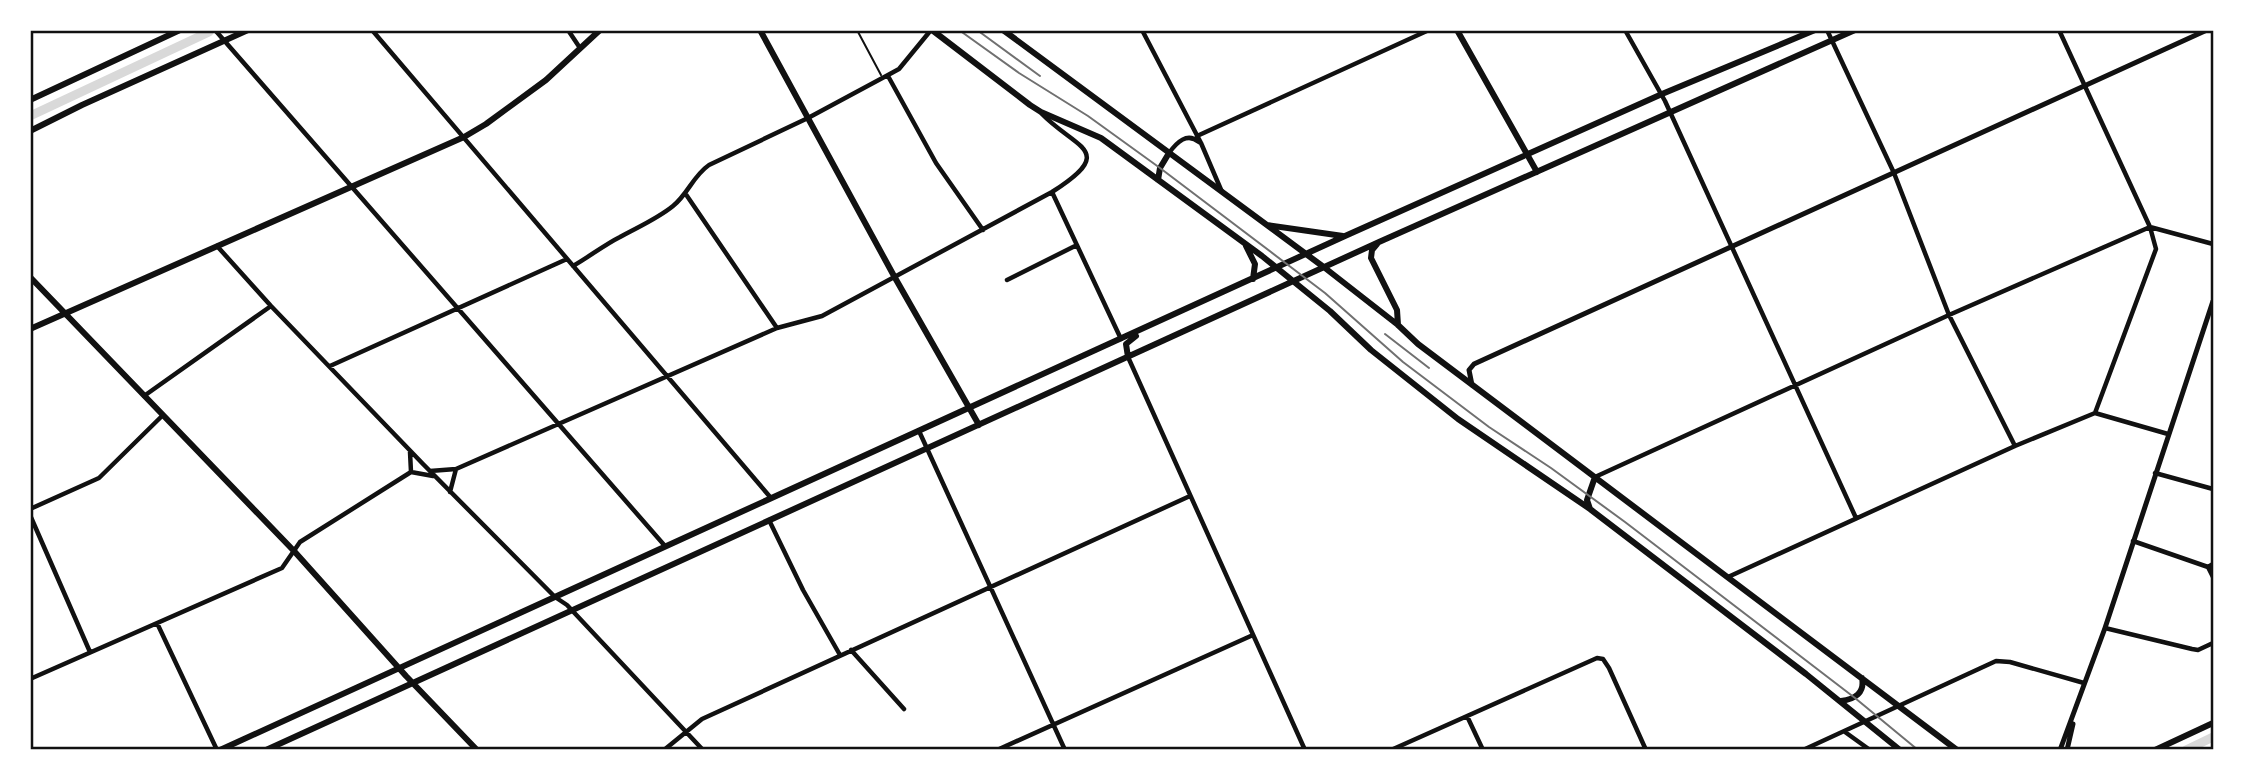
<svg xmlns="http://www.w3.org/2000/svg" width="2243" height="780" viewBox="0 0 2243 780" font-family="'DejaVu Sans',sans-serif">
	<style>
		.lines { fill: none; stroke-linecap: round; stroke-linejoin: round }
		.canal { stroke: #d9d9d9; stroke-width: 9 }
		.service { stroke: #111; stroke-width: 2 }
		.minor { stroke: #111; stroke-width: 4.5 }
		.tertiary { stroke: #111; stroke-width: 5 }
		.secondary { stroke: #111; stroke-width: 6 }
		.tram { stroke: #707070; stroke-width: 2 }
		.neatline { fill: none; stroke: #111; stroke-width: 2.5 }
	</style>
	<rect width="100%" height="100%" fill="#fff"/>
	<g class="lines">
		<path class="canal" d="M30,116L209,32
			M2186,750L2213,737"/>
		<path class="service" d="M857,30L881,75"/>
		<path class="minor" d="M215,30L665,546
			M372,30L771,498
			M568,30L580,48
			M1142,30L1201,143L1222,192
			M1625,30L1665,101L1856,518
			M1827,30L1894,173L1949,315L2015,446
			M2059,30L2150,227L2156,249L2095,413L2168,434
			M888,76L936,163L983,230
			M1197,136L1429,30
			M1169,153C1177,142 1187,132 1199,142
			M1052,192L1121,339
			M685,193L777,328
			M217,246L271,306L423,464L555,597L567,605L703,750
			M573,266C589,257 604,245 620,237C638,227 657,219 673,206C688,194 693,176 709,165L808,118L888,75L899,69L931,30
			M1007,280L1077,245
			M1128,357L1305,750
			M330,366L567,259
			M144,396L271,306
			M919,431L1065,750
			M410,452L411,472
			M430,471L456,469L777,328L822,316L1052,192C1118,150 1076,149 1042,114
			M2155,473L2213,489
			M1595,477L1949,315L2150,227L2213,244
			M450,492L456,469
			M30,509L99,478L163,415
			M30,515L90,652
			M769,520L803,590L840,655
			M2133,541L2208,567L2213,564
			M2208,567L2213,577
			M1728,577L2015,446L2095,413
			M157,623L217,750
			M2105,628L2192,649L2198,650L2213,643
			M851,650L904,709
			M30,679L282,568L300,542L411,472L433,476
			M1467,716L1483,750
			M1845,732L1870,750
			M664,750L702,719L1190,496
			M997,750L1253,635
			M1391,750L1597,658L1603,659L1609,668L1646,750
			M1803,750L1996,661L2010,662L2084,683"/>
		<path class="tertiary" d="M1472,385L1469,370L1474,364L2207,30
			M2060,750L2105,628L2213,301
			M2067,750L2073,724"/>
		<path class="secondary" d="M760,30L894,276L979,425
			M932,30L1030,105L1041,112L1101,138L1262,256L1330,311L1371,350L1458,419L1590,509L1806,674L1900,750
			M1003,30L1325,268L1398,325L1418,344L1957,750
			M1457,30L1537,172
			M30,100L180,30
			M30,131L82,105L248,30
			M1158,180L1160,168L1169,153
			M1267,225L1343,236
			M1377,244L1372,250L1371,258L1397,310L1398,325
			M1246,246L1255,264L1253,279
			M30,277L294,551L406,676L477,750
			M30,329L464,137L486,124L546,80L600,30
			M1128,357L1126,344L1136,336
			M1590,509L1587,500L1595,477
			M1841,701C1855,699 1865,693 1862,678
			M220,750L1345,236L1662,94L1815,30
			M266,750L1379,242L1855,30
			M2155,750L2213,723"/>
		<path class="tram" d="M959,30L1019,73L1088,116L1160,168L1325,293L1403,362L1489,427L1551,468L1625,522L1855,698L1918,750
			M977,30L1040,76
			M1385,334L1429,368"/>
	</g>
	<rect width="2243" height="780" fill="none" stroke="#ffffff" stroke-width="63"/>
	<rect x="32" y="32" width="2180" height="716" class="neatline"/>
</svg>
